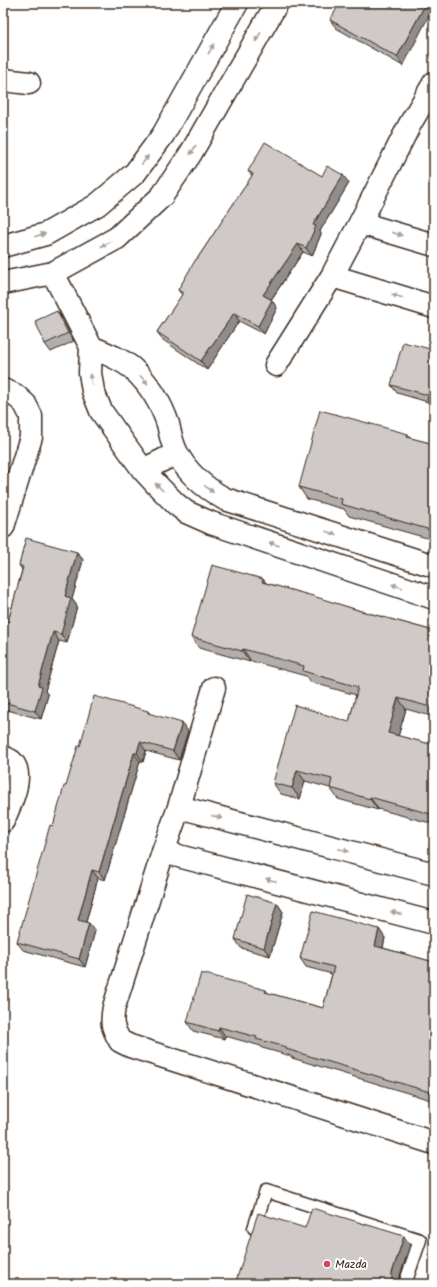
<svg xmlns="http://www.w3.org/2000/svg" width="437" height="1287" viewBox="0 0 437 1287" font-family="Kalam,sans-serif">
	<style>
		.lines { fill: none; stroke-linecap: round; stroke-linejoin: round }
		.lane-casing { stroke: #3b2a1e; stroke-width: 15 }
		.street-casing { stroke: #3b2a1e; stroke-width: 25 }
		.secondary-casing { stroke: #3b2a1e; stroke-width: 25 }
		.lane { stroke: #fff; stroke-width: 12 }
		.street { stroke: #fff; stroke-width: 22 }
		.secondary { stroke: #fff; stroke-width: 22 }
		.wall { fill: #b2aeab; stroke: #3b2a1e }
		.shaded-wall { fill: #918d8b; stroke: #3b2a1e }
		.building { fill: #cfcac7; stroke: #3b2a1e }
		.oneway { fill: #a79f9a }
		.poi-dot { fill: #d1495b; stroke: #fff; stroke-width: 1.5 }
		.labels { text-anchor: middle; stroke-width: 4; stroke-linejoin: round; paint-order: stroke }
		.poi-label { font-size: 12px; fill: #3b2a1e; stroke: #fff; text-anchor: start }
	</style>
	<rect width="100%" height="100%" fill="#fff"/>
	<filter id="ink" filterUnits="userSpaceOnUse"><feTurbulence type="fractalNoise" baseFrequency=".025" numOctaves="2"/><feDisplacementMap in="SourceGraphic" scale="8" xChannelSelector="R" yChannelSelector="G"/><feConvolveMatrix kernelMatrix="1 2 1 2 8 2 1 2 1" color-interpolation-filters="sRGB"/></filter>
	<g filter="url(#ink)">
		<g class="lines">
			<defs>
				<path id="lane" d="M254,1228L266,1191L420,1240L405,1284"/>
				<path id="street" d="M3,80L29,83
					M360,223L434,245
					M53,273L91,347L90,373L93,391L101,411L143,470L156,484L176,504L186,512L211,523L434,598
					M332,276L434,307
					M91,347C105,353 124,360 134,370C150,385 161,403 168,424C170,433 172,444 177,453C187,473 205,488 225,499L434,566
					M276,365L332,276L360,223L410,124L434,83
					M3,390L15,395L25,404L31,416V437L3,527
					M143,470L177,453
					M214,688L179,807L163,852L114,1007C111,1023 112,1027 120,1041L130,1046L434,1143
					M3,757C6,758 9,760 11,761C26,774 9,807 3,821
					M179,807L434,874
					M163,852L434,923"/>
				<path id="secondary" d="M3,246L46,234L97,205L135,173L163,135L237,3
					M3,283L53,273L117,238L162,196L191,153L277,3"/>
			</defs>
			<use href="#lane" class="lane-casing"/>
			<use href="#street" class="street-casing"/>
			<use href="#secondary" class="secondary-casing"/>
			<use href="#lane" class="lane"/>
			<use href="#street" class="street"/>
			<use href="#secondary" class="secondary"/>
		</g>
		<path class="wall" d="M434,3L403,66L336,28L330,20Z
			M248,171L322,176L349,183L320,231L321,234L312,256L303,252L271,300L277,308L264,334L239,321L207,370L163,340L157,332L182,295L178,290L197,259L252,176Z
			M57,311L63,319L74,341L51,352L45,344Z
			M434,350V409L433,408L428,402L397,393L391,385Z
			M408,434L410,438L434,444V540L349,516L344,509L307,499L299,487Z
			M77,552L83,560L72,599L77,606L67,643L59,641L45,691L48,695L41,719L3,709V620L8,622L22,570L19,565Z
			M263,579L266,583L361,611L434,631V717L406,709L398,736L434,745V824L378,809V810L338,799L330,788L305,781L300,799L281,794L273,783L349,722L356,695L310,682L306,676L251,661L250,662L199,648L191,637Z
			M148,711L150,714L188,731L179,760L146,751L143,762L140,761L105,880L98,878L86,922L95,931L85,967L23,950L17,942L53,826L80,746Z
			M277,903L283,912L270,956L241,948L235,939Z
			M379,929L385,938L383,948L434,962V1101L292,1058L291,1056L262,1048L261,1046L225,1036L224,1039L193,1031L187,1022L266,990L268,993L323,1008L332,974L306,967L300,958Z"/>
		<path class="shaded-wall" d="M426,3H434V6L403,66L397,57Z
			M343,175L349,183L320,231L321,234L312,256L306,248L313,225Z
			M298,244L303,252L268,304L263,295Z
			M272,300L277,308L264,334L258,326Z
			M57,311L63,319L74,341L68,333Z
			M234,313L239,321L207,370L201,361Z
			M77,552L83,560L72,599L77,606L67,643L61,634L65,596Z
			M263,579L271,590L262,582Z
			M53,632L59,641L45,691L48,695L41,719L35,711L38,686Z
			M243,649L251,661L250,662L242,651Z
			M398,698L406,709L396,744L388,733Z
			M182,723L188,731L179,760L173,751Z
			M140,742L146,751L143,762L137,753Z
			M134,753L140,761L105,880L99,872Z
			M297,770L305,781L300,799L292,788Z
			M370,797L378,809V810L370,799Z
			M92,870L98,878L84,929L78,920Z
			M277,903L283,912L270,956L264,948Z
			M89,923L95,931L85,967L79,959Z
			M379,929L385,938L381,955L375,946Z
			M434,1014V1044L428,1036Z
			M219,1027L225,1036L224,1039L218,1031Z
			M434,1078V1098L430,1092Z
			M404,1236L410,1245L398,1282V1284H391L392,1273Z"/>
		<path class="building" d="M340,3H426L397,57L330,20Z
			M265,142L322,176L327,166L343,175L313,225L316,226L306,248L298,244L263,295L272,300L258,326L234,313L201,361L157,332L183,293L178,290L196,259H197L253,174L248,171Z
			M57,311L68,333L45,344L35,321Z
			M403,342L434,350V402L427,400L428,395L391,385Z
			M320,410L408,434L407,437L434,444V531L341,504L342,499L299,487Z
			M26,538L77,552L65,596L71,598L61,634L53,632L38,686L42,687L35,711L3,702V620L8,622L23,567L19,565Z
			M212,565L263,579L262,582L313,596L361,611L434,631V708L398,698L388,733L434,745V815L370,797V799L330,788L332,779L297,770L292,788L273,783L295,705L349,722L358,687L303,671L304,666L243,649L242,651L191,637Z
			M94,696L148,711V713L182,723L173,751L140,742L137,753H134L99,872L92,870L78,920L89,923L79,959L17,942L50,825L53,826L64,786H66L78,746H80Z
			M247,894L277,903L264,948L235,939Z
			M313,911L379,929L375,946L434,962V1014L428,1036L434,1037V1078L430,1092L286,1049V1047L256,1039L257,1037L219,1027L218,1031L187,1022L201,973L266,990L265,992L323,1008L334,967L300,958Z
			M312,1208L404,1236L392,1273V1279L391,1284H235L258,1213L305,1228Z"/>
		<defs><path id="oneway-solid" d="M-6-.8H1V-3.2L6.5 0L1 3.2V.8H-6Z"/></defs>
		<g class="oneway">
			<use href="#oneway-solid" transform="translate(258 37) rotate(120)"/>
			<use href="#oneway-solid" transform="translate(211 49) rotate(-61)"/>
			<use href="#oneway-solid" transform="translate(193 150) rotate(121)"/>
			<use href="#oneway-solid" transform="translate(145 160) rotate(-53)"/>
			<use href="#oneway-solid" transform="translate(397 234) rotate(17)"/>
			<use href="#oneway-solid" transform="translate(40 235) rotate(-17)"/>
			<use href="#oneway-solid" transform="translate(106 244) rotate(151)"/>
			<use href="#oneway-solid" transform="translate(397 296) rotate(-163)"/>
			<use href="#oneway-solid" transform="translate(91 379) rotate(-99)"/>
			<use href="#oneway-solid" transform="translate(144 380) rotate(48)"/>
			<use href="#oneway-solid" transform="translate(159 487) rotate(-135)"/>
			<use href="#oneway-solid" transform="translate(209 489) rotate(37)"/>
			<use href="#oneway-solid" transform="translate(331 533) rotate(18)"/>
			<use href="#oneway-solid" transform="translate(274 544) rotate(-161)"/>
			<use href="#oneway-solid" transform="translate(397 586) rotate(-161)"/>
			<use href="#oneway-solid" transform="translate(217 817) rotate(15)"/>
			<use href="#oneway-solid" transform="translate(343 850) rotate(15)"/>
			<use href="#oneway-solid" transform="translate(271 880) rotate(-165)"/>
			<use href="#oneway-solid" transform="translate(396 913) rotate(-165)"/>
		</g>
	</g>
	<circle class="poi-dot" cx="327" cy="1264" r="4"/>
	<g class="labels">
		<g class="poi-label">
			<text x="335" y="1268">Mazda</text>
		</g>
	</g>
	<rect width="437" height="1287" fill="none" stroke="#fff" stroke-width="16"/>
	<rect x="8" y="8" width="421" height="1271" fill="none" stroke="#3b2a1e" stroke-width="1.5" filter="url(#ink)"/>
</svg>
